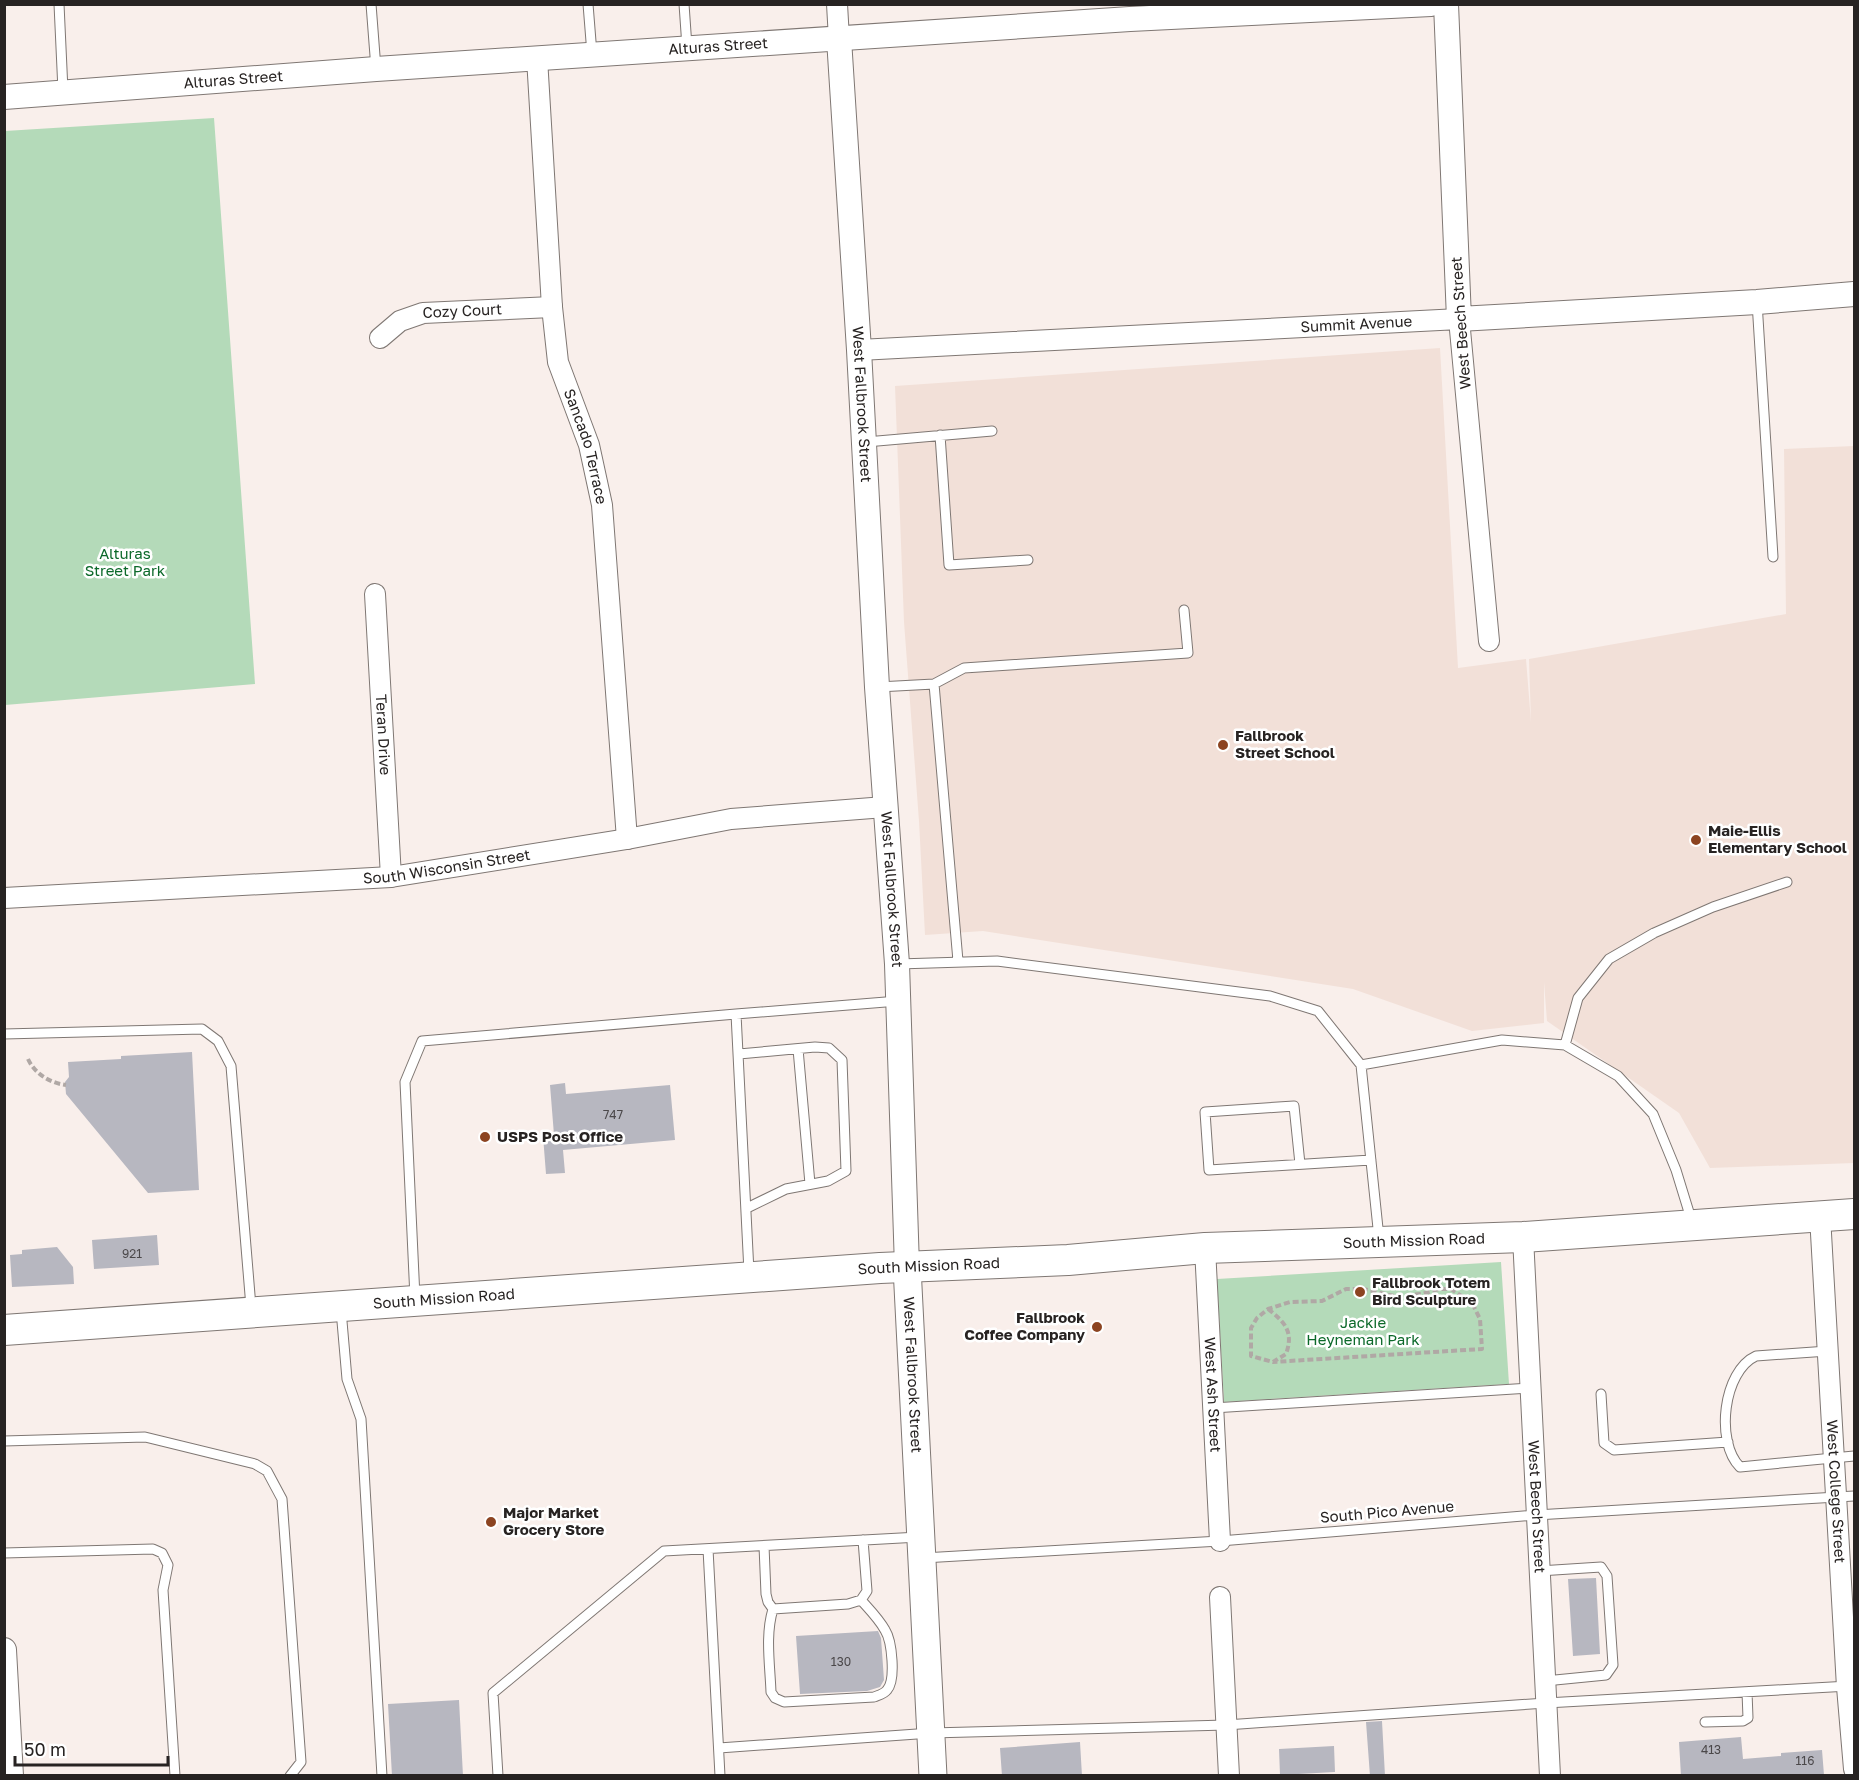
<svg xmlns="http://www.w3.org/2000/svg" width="1859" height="1780" viewBox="0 0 1859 1780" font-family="'Golos Text',sans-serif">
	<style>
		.built { fill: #f2e0d8 }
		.green { fill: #b4dab9 }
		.building { fill: #b7b7c0 }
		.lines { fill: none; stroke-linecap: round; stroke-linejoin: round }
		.service-casing { stroke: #7f7773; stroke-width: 11 }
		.minor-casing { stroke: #7f7773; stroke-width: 22 }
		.tertiary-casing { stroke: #7f7773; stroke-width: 26 }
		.secondary-casing { stroke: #7f7773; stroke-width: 29 }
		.primary-casing { stroke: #7f7773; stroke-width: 32 }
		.path { stroke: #b0a8a5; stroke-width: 4; stroke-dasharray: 6 3; stroke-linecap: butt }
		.service { stroke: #fff; stroke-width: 9 }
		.minor { stroke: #fff; stroke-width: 20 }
		.tertiary { stroke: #fff; stroke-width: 24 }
		.secondary { stroke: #fff; stroke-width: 27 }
		.primary { stroke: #fff; stroke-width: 30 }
		.poi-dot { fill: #8c4421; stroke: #fff; stroke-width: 2 }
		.labels { text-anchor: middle; stroke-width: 5; stroke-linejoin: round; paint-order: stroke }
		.number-label { font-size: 12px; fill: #4b484a }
		.street-label { font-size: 15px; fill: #272322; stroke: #fff }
		.park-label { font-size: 15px; fill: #0c692a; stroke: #fff }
		.poi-label { font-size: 15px; font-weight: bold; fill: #272322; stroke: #fff; text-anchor: start }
	</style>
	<rect width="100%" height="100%" fill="#f9efeb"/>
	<path class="built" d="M1440,348L1458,668L1526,659L1531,722L1529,659L1786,614L1784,449L1854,446V1163L1710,1168L1679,1113L1547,1021L1544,982V1023L1472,1031L1353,989L983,931L925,935L919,821L904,622L895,386Z"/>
	<path class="green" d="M214,118L255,684L5,705V131Z
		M1501,1262L1509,1384L1224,1402L1217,1279Z"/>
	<path class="building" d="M192,1052L199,1190L148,1193L66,1094L65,1082L69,1077L68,1062L121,1059V1056Z
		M565,1083L566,1094L670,1085L675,1140L563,1150L565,1173L546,1174L543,1136L554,1135L550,1085Z
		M157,1235L159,1265L94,1269L92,1240Z
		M57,1247L73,1267L74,1284L12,1287L10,1255L22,1254V1250Z
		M1596,1578L1600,1654L1573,1656L1568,1579Z
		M878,1631L881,1638L884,1680L880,1687L867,1691L800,1694L796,1636Z
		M459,1700L463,1776H392L388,1704Z
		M1382,1721L1385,1776H1370L1366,1722Z
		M1741,1737L1743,1759L1781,1756V1753L1822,1750L1824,1775L1681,1776L1679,1742Z
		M1080,1742L1082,1776H1002L1000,1748Z
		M1334,1746L1335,1772L1280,1775L1279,1749Z"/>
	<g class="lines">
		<defs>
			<path id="service" d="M59,4L63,91
				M371,4L376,69
				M588,4L592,54
				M684,4L687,47
				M1757,302L1773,557
				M940,435L949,565L1028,560
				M866,442L992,431
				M934,684L964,668L1188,653L1184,610
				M878,687L934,684L958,961
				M898,964L997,961L1270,996L1318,1011L1361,1065L1379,1238
				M4,1034L202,1029L218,1041L231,1066L251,1307
				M1565,1045L1578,998L1609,959L1654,933L1713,907L1787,882
				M798,1049L810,1184
				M739,1054L815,1047L829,1048L842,1060L846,1171L828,1181L786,1189L747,1208
				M1361,1065L1502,1040L1565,1045L1618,1076L1653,1114L1676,1170L1692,1222
				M1300,1164L1294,1106L1205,1112L1209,1170L1371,1160
				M749,1272L736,1014L898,1001
				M415,1298L405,1082L422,1041L736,1014
				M341,1310L347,1379L361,1419L382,1776
				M1828,1351L1756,1356C1723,1371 1715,1442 1740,1467L1854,1456
				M1601,1394L1604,1443L1614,1450L1728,1442
				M1213,1408L1530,1388
				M4,1441L145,1437L255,1464L267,1471L282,1499L301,1762L290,1776
				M764,1546L766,1594L768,1602L773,1609L848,1604L861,1600L867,1591L863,1540
				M708,1549L720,1776
				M4,1553L153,1549L162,1553L168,1565L163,1590L175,1776
				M923,1558L1220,1541L1536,1515L1854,1496
				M1539,1571L1601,1567L1607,1576L1613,1665L1606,1675L1545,1681
				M773,1609C765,1635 770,1665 771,1692L775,1698L784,1702L874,1697C879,1695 884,1694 887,1690C896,1680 892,1641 885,1630C879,1619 869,1609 861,1600
				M1705,1722L1743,1721L1748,1718L1747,1692
				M719,1748L931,1733L1226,1725L1546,1703L1849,1686
				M498,1776L493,1693L664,1551L919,1537"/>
			<g id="minor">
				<path d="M837,4L839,39"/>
				<path id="s1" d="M537,58L552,307L558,362L589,445L602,505L627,839"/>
				<path id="s2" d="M380,338L400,321L423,313L552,307"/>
				<path id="s3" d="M859,350L1459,319L1489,641"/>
				<path id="s4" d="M375,594L391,877"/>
				<path id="s5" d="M4,898L391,877L627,839L731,819L885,807"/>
				<path id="s6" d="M1820,1216L1847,1687L1854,1769"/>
				<path id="s7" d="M1523,1237L1550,1776"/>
				<path id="s8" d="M1205,1248L1220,1541"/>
				<path d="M1220,1597L1229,1776"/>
			</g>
			<g id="tertiary">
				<path d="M1446,4L1459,319L1757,302L1854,294"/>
				<path id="s9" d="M839,39L859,350L877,687L897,964L907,1267"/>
				<path id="s10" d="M4,97L376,69L1130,19L1431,4"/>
				<path d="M4,1650L11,1776"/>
			</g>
			<g id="secondary">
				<path id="s11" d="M907,1267L933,1776"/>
			</g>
			<g id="primary">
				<path id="s12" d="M4,1330L880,1268L1068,1260L1205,1248L1523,1237L1854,1214"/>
			</g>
		</defs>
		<use href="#service" class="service-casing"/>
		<use href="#minor" class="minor-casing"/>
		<use href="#tertiary" class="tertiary-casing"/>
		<use href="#secondary" class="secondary-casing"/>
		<use href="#primary" class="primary-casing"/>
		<path class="path" d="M28,1059C35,1074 50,1083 66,1085
			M1268,1309C1285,1322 1294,1332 1286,1354L1273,1362L1251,1356V1328L1257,1318L1268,1309L1290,1302L1322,1301L1346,1289H1364L1394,1296L1422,1294L1439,1289H1451L1472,1303L1480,1319L1482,1349L1273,1362"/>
		<use href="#service" class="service"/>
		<use href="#minor" class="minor"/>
		<use href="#tertiary" class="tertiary"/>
		<use href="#secondary" class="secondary"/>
		<use href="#primary" class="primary"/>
	</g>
	<g class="poi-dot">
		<circle cx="1223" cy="745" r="6"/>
		<circle cx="1696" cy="840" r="6"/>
		<circle cx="485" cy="1137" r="6"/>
		<circle cx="1360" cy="1292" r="6"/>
		<circle cx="1097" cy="1327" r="6"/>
		<circle cx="491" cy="1522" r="6"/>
	</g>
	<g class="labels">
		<g class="number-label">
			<text x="613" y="1119">747</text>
			<text x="132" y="1258">921</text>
			<text x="841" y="1666">130</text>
			<text x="1711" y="1754">413</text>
			<text x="1805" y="1765">116</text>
		</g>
		<g class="street-label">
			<text dy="5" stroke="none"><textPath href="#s10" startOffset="716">Alturas Street</textPath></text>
			<text dy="5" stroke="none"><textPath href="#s10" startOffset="230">Alturas Street</textPath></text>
			<text dy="5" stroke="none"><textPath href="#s2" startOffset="90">Cozy Court</textPath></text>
			<text transform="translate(1461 323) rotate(-94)" y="5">West Beech Street</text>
			<text dy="5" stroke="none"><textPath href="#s3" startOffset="498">Summit Avenue</textPath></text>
			<text dy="5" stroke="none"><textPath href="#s9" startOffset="366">West Fallbrook Street</textPath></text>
			<text dy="5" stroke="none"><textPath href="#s1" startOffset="394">Sancado Terrace</textPath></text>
			<text dy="5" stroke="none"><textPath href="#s4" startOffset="141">Teran Drive</textPath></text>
			<text dy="5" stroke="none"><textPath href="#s5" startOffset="444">South Wisconsin Street</textPath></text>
			<text dy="5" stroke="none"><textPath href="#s9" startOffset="852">West Fallbrook Street</textPath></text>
			<text dy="5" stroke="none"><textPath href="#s12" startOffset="1413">South Mission Road</textPath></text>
			<text dy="5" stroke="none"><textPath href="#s12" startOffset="927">South Mission Road</textPath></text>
			<text dy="5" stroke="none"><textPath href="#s12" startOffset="441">South Mission Road</textPath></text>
			<text dy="5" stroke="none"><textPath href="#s11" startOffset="108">West Fallbrook Street</textPath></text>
			<text dy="5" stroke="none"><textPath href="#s8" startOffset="147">West Ash Street</textPath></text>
			<text dy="5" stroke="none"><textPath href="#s6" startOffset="276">West College Street</textPath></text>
			<text dy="5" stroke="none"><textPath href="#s7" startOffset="270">West Beech Street</textPath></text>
			<text transform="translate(1387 1512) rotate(-5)" y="5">South Pico Avenue</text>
		</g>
		<g class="park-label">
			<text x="125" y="559">Alturas<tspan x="125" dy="17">Street Park</tspan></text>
			<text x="1363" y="1328">Jackie<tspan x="1363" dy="17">Heyneman Park</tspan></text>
		</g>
		<g class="poi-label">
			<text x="1235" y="741">Fallbrook<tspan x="1235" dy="17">Street School</tspan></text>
			<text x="1708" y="836">Maie-Ellis<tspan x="1708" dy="17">Elementary School</tspan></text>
			<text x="497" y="1142">USPS Post Office</text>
			<text x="1372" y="1288">Fallbrook Totem<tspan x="1372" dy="17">Bird Sculpture</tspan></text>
			<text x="1085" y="1323" text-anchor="end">Fallbrook<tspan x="1085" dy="17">Coffee Company</tspan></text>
			<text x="503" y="1518">Major Market<tspan x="503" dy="17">Grocery Store</tspan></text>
		</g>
	</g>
	<rect width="1859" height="1780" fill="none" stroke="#272322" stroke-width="12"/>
	<path d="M15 1756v9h153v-9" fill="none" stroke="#272322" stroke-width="3"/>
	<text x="24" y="1756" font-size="18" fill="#272322" stroke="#ffffff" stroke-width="4.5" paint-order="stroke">50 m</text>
</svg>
